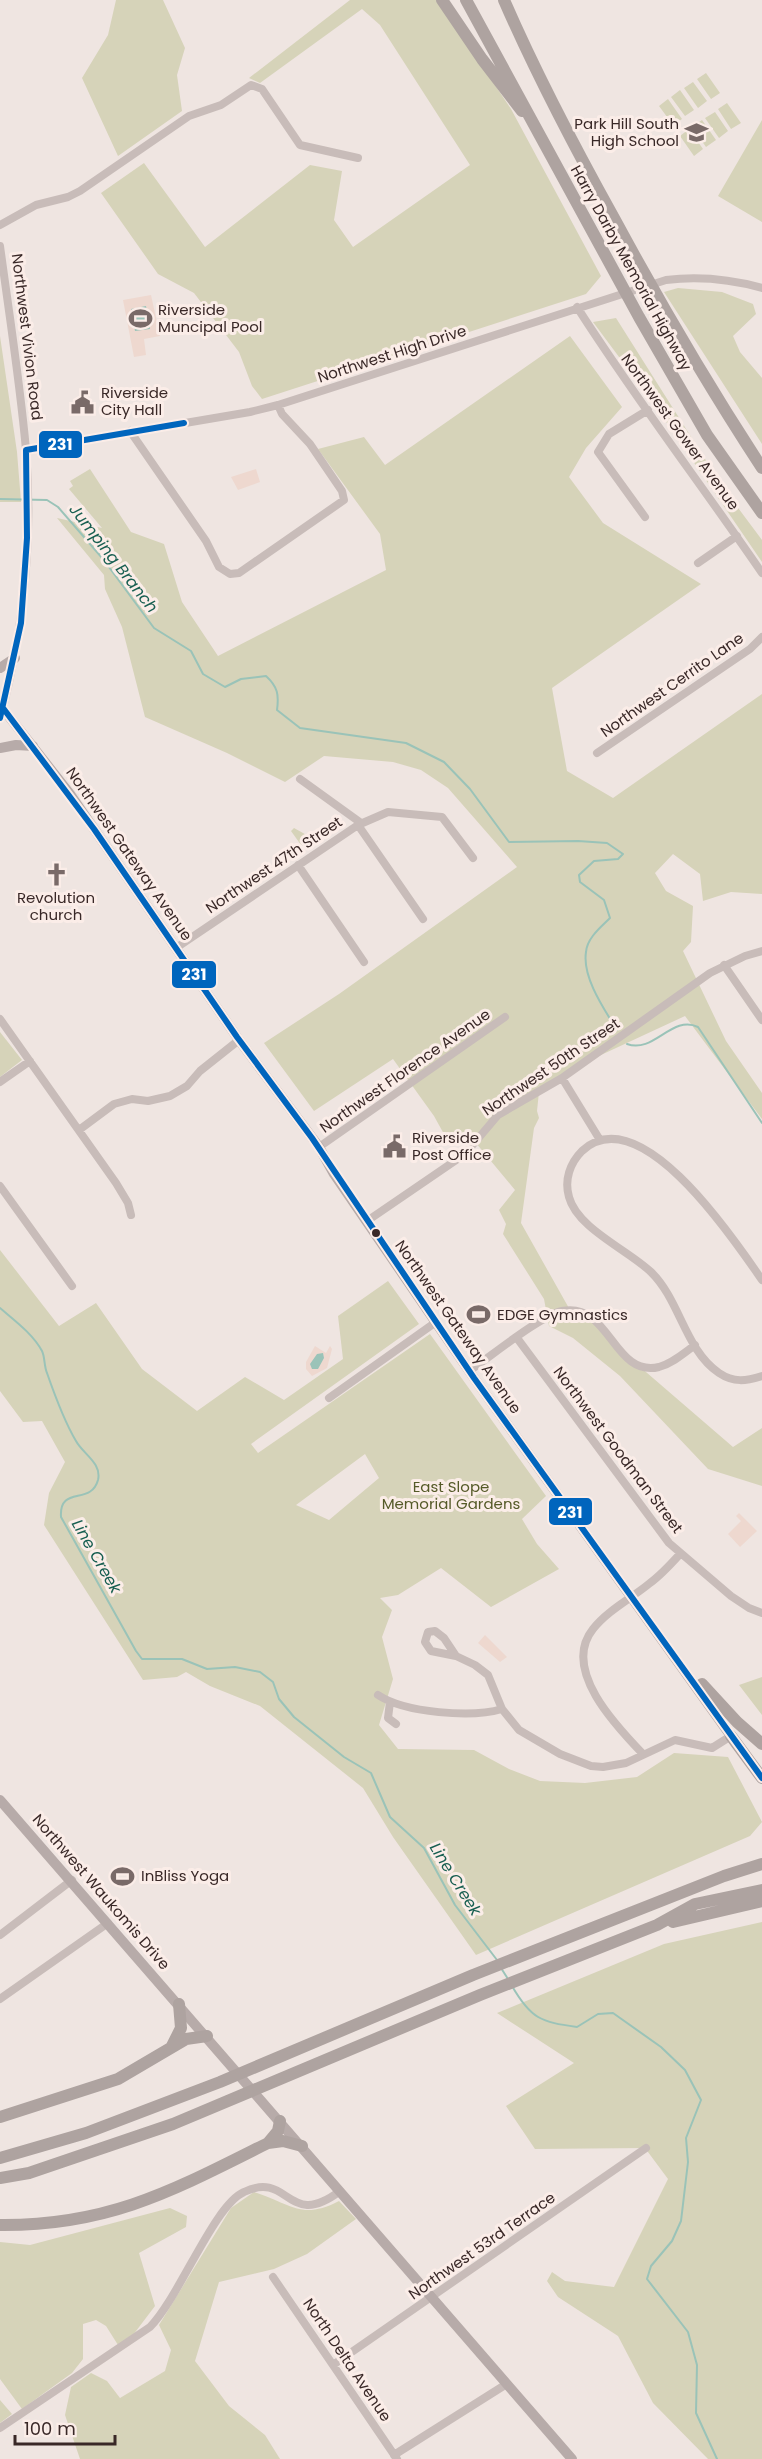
<svg xmlns="http://www.w3.org/2000/svg" width="762" height="2459" viewBox="0 0 762 2459" font-family="Poppins,sans-serif">
	<style>
		.green { fill: #d6d3b9; fill-rule: evenodd }
		.plaza { fill: #eed8cf }
		.water { fill: #9ac3b8 }
		.lines { fill: none; stroke-linecap: round; stroke-linejoin: round }
		.stream { stroke: #9ac3b8; stroke-width: 2 }
		.minor { stroke: #c8bcb9; stroke-width: 8 }
		.major { stroke: #b7aba9; stroke-width: 10 }
		.highway { stroke: #aea3a0; stroke-width: 12 }
		.bus-1-casing { stroke: #fbede8; stroke-width: 10 }
		.bus-1 { stroke: #0065bd; stroke-width: 6 }
		.bus-dot { fill: #392827; stroke: #fbede8; stroke-width: 2 }
		.labels { text-anchor: middle; stroke-width: 6; stroke-linejoin: round; paint-order: stroke }
		.poi-label { font-size: 15px; fill: #392827; stroke: #fbede8; text-anchor: start }
		.street-label { font-size: 15px; fill: #392827; stroke: #fbede8 }
		.park-label { font-size: 15px; fill: #555a28; stroke: #fbede8 }
		.water-label { font-size: 16px; font-style: italic; fill: #185f51; stroke: #fbede8 }
		.line-badge { stroke: #fbede8; stroke-width: 2 }
		.badge-label { font-size: 16px; text-anchor: middle; font-weight: bold; fill: #fff }
	</style>
	<rect width="100%" height="100%" fill="#efe5e1"/>
	<path class="green" d="M116,0H163L185,48L177,75L182,111L118,156L82,78L108,35Z
		M350,0H438L511,109L601,276L586,294L262,399L252,386L239,352L194,293L158,274L101,193L144,163L205,247L310,165L342,171L334,220L353,247L470,165L380,25L362,9L260,83L249,78Z
		M706,73L720,93L711,99L697,79Z
		M693,82L707,101L698,108L684,88Z
		M680,90L694,110L685,116L671,97Z
		M668,99L682,119L673,125L659,106Z
		M727,103L741,123L731,129L718,109Z
		M715,112L728,131L719,138L705,118Z
		M702,120L716,140L706,147L692,127Z
		M762,120V222L718,196Z
		M689,129L703,149L694,156L680,136Z
		M678,288L722,292L753,304L756,314L733,336L740,352L762,378V444L664,292Z
		M616,318L724,489L762,540V562L654,404L593,322Z
		M0,336L17,452L21,502H0Z
		M570,336L622,407L586,448L569,477L603,523L701,584L552,688L567,771L613,798L762,694V894L731,892L703,901L700,874L673,854L655,873L666,891L693,906L691,942L683,951L726,1041L762,1093V1119L685,1016L588,1061L539,1092L537,1111L539,1118L534,1128L521,1223L570,1310L582,1311L639,1366L733,1447L762,1428V1486L708,1469L620,1376L573,1338L549,1326L544,1299L503,1234L506,1224L499,1210L515,1190L466,1131L450,1145L434,1116L393,1059L314,1111L264,1043L339,994L517,867L448,788L421,770L393,762L324,756L285,782L227,753L145,717L122,627L105,589L104,575L57,518L102,528L69,489L73,486L70,481L90,469L131,532L164,544L182,602L218,656L386,570L380,534L318,449L364,437L385,465Z
		M294,828L312,838L314,843L309,847L301,845L291,831Z
		M0,1032L22,1060L0,1077Z
		M0,1250L59,1326L96,1303L142,1369L197,1411L245,1377L284,1400L343,1359L338,1316L388,1281L419,1324L251,1444L258,1453L430,1334L546,1496L522,1519L537,1544L559,1569L491,1607L441,1568L398,1595L380,1598L392,1610L382,1637L393,1679L379,1725L398,1749L474,1750L509,1769L540,1781L585,1783L637,1777L674,1753L728,1757L762,1822L750,1836L476,1955L393,1837L363,1788L260,1706L210,1686L186,1672L177,1677L143,1680L44,1525L49,1493L65,1462L42,1421L23,1422L0,1391ZM365,1454L379,1478L329,1520L296,1505Z
		M762,1677V1715L739,1685Z
		M762,1922V2459H708L653,2403L618,2336L558,2297L547,2281L552,2272L565,2281L614,2287L668,2179L645,2148L535,2149L506,2106L574,2063L497,2013L664,1944Z
		M254,2192C290,2203 301,2221 339,2201L356,2219L307,2254L274,2269L219,2282L195,2361L229,2406L265,2435L280,2459H80L65,2415L71,2387L91,2373L107,2381L120,2398L165,2371L171,2350L159,2325L231,2208Z
		M170,2208L187,2216L186,2227L139,2253L155,2306L133,2335L118,2345L106,2326L96,2320L83,2324V2359L72,2373L22,2409L0,2379V2242L30,2245Z
		M0,2400L12,2414L0,2423Z"/>
	<path class="plaza" d="M151,295L160,336L144,339L146,355L134,357L123,300Z
		M256,469L260,482L238,490L231,477Z
		M315,1346L326,1353L330,1346L332,1349L327,1368L312,1376L306,1369V1362Z
		M739,1513L757,1531L740,1547L728,1534L741,1521L736,1516Z
		M485,1635L507,1657L500,1662L478,1643Z"/>
	<path class="water" d="M146,306L150,329L135,331L131,309Z
		M323,1353L324,1358L318,1369H312L310,1364L317,1354Z"/>
	<g class="lines">
		<path class="stream" d="M0,499L47,500L58,507L103,559L154,628L191,651L203,674L225,687L241,679L266,676C278,687 279,695 277,710L300,728L406,743L444,762L470,789L509,842L578,841L607,843L623,854L618,859L594,861L579,875L580,882L604,900L610,918C601,927 587,938 586,952C582,977 604,1009 617,1030
			M627,1044C654,1054 672,1014 698,1027L762,1123
			M0,1308C14,1320 33,1334 42,1351C45,1357 44,1366 47,1373C55,1396 64,1421 76,1441C83,1454 102,1463 98,1480C91,1506 59,1485 61,1517L136,1651L142,1659H182L207,1669L235,1667L260,1672L273,1682L279,1699L294,1717L344,1757L371,1773L390,1817L424,1848L455,1905L497,1960
			M501,1968L508,1979
			M512,1986C531,2019 541,2022 577,2027L598,2014L613,2013L661,2047L685,2070L701,2100L686,2138L688,2162L681,2221L672,2241L651,2266L647,2279L688,2332L697,2365L696,2413L717,2459"/>
		<path class="minor" d="M0,225L36,205L68,197L80,191L189,116L221,105L251,85L262,89L300,145L358,158
			M0,246C9,313 20,382 26,450C33,537 24,624 3,708
			M577,307C635,398 701,484 762,573
			M130,431L206,541L219,567L230,574L239,573L344,500L342,491L310,444L282,414L278,405
			M26,450L250,412L278,405L666,280C699,276 730,279 762,288
			M645,517L598,452L609,434L648,410
			M698,563L737,536
			M597,753L750,649L762,637
			M300,779L361,823
			M358,825L423,919
			M298,865L364,962
			M176,948L358,825L388,812L442,817L473,858
			M724,965L762,1020
			M0,1019L116,1183L128,1203L131,1215
			M562,1078L600,1140
			M0,1082L30,1061
			M79,1130L114,1104L132,1099L148,1101L170,1096L187,1086L200,1071L239,1040
			M319,1147L505,1017
			M0,1186L72,1286
			M367,1221L465,1154L498,1115L562,1078L710,973L745,956L762,951
			M762,1280C735,1241 640,1097 582,1151C570,1163 564,1180 569,1197C577,1228 628,1250 651,1272C680,1300 685,1350 719,1373C734,1383 746,1381 762,1376
			M517,1338L669,1543L731,1596L749,1608L762,1613
			M469,1371C490,1357 540,1316 562,1311C610,1301 613,1378 659,1367C673,1363 684,1353 695,1345
			M329,1398L436,1322
			M456,1656L431,1651L425,1642L428,1632L435,1631L444,1638L456,1656L475,1665L488,1675L502,1709L519,1730L560,1754L591,1766L603,1767L626,1763L675,1740L712,1748L731,1736
			M378,1695C405,1713 472,1718 502,1709
			M390,1702L388,1718L396,1724
			M643,1754C616,1726 561,1669 593,1629C608,1610 632,1598 650,1583C661,1575 671,1564 680,1554
			M0,1935L72,1880
			M0,1999L108,1923
			M273,2277L397,2459
			M333,2365L646,2148
			M0,2428L150,2327C179,2298 214,2205 244,2192C290,2170 287,2231 340,2191
			M394,2455L505,2385"/>
		<path class="major" d="M0,668L15,658
			M0,705L70,794L239,1040L319,1147L334,1174L474,1378L731,1736
			M0,748L16,745L33,746
			M0,1800L572,2459"/>
		<path class="highway" d="M442,0L482,59L522,111
			M466,0L639,317L707,435L762,513
			M504,0C537,76 575,148 615,220C661,305 709,387 762,468
			M702,1684L737,1722L762,1744
			M731,1736L762,1778
			M673,1922L762,1901
			M172,2046L181,2028L179,2004
			M0,2117L118,2079L186,2039L207,2036
			M268,2143L278,2131L280,2121
			M0,2158L86,2133L220,2082L473,1975L724,1876L762,1864
			M0,2178L29,2173L173,2124L480,1995L657,1925L695,1904L762,1890
			M0,2225C109,2226 174,2190 268,2143L283,2141L302,2146"/>
		<defs>
			<path id="bus-1" d="M3,708L94,829L237,1037L312,1138L474,1378L762,1778
				M0,718L21,623L27,538L26,450L184,423"/>
		</defs>
		<use href="#bus-1" class="bus-1-casing"/>
		<use href="#bus-1" class="bus-1"/>
	</g>
	<defs>
		<symbol id="school-bare" viewBox="-9 -9 18 18"><path d="M0-5L7-2L0 1L-7-2ZM-4 1L0 2.5L4 1V4Q0 6-4 4Z" fill="#796a68" stroke="#fbede8" stroke-width="2.5" paint-order="stroke"/></symbol>
		<symbol id="stadium-bare" viewBox="-9 -9 18 18"><path d="M0-5a6.5 5 0 1 0 0 10a6.5 5 0 1 0 0-10ZM-3.5-1.8h7v3.6h-7Z" fill="#796a68" stroke="#fbede8" stroke-width="2.5" paint-order="stroke"/></symbol>
		<symbol id="civic-bare" viewBox="-9 -9 18 18"><path d="M-.6-6.5H3V-4.5H.6V-3L4-1V1h2V6H-6V1h2V-1L-.6-3ZM-1.2 2.5V6h2.4V2.5Z" fill="#796a68" stroke="#fbede8" stroke-width="2.5" paint-order="stroke"/></symbol>
		<symbol id="church-bare" viewBox="-9 -9 18 18"><path d="M-1.2-6h2.4v3.5h3.3v2.4h-3.3V6h-2.4V-.1h-3.3v-2.4h3.3Z" fill="#796a68" stroke="#fbede8" stroke-width="2.5" paint-order="stroke"/></symbol>
	</defs>
	<g fill-rule="evenodd">
		<use href="#school-bare" x="680" y="116" width="33" height="33"/>
		<use href="#stadium-bare" x="124" y="302" width="33" height="33"/>
		<use href="#civic-bare" x="66" y="386" width="33" height="33"/>
		<use href="#church-bare" x="40" y="858" width="33" height="33"/>
		<use href="#civic-bare" x="378" y="1130" width="33" height="33"/>
		<use href="#stadium-bare" x="462" y="1298" width="33" height="33"/>
		<use href="#stadium-bare" x="106" y="1860" width="33" height="33"/>
	</g>
	<circle class="bus-dot" cx="376" cy="1233" r="5"/>
	<g class="labels">
		<g class="poi-label">
			<text x="679" y="129" text-anchor="end">Park Hill South<tspan x="679" dy="17">High School</tspan></text>
			<text x="158" y="315">Riverside<tspan x="158" dy="17">Muncipal Pool</tspan></text>
			<text x="101" y="398">Riverside<tspan x="101" dy="17">City Hall</tspan></text>
			<text x="56" y="903" text-anchor="middle">Revolution<tspan x="56" dy="17">church</tspan></text>
			<text x="412" y="1143">Riverside<tspan x="412" dy="17">Post Office</tspan></text>
			<text x="497" y="1320">EDGE Gymnastics</text>
			<text x="141" y="1881">InBliss Yoga</text>
		</g>
		<g class="street-label">
			<text transform="translate(631 268) rotate(61)" y="5">Harry Darby Memorial Highway</text>
			<text transform="translate(27 337) rotate(83)" y="5">Northwest Vivion Road</text>
			<text transform="translate(392 354) rotate(-18)" y="5">Northwest High Drive</text>
			<text transform="translate(680 432) rotate(54)" y="5">Northwest Gower Avenue</text>
			<text transform="translate(672 685) rotate(-35)" y="5">Northwest Cerrito Lane</text>
			<text transform="translate(129 854) rotate(55)" y="5">Northwest Gateway Avenue</text>
			<text transform="translate(274 865) rotate(-34)" y="5">Northwest 47th Street</text>
			<text transform="translate(551 1067) rotate(-34)" y="5">Northwest 50th Street</text>
			<text transform="translate(405 1071) rotate(-35)" y="5">Northwest Florence Avenue</text>
			<text transform="translate(458 1327) rotate(55)" y="5">Northwest Gateway Avenue</text>
			<text transform="translate(618 1450) rotate(53)" y="5">Northwest Goodman Street</text>
			<text transform="translate(101 1892) rotate(49)" y="5">Northwest Waukomis Drive</text>
			<text transform="translate(482 2246) rotate(-35)" y="5">Northwest 53rd Terrace</text>
			<text transform="translate(347 2360) rotate(56)" y="5">North Delta Avenue</text>
		</g>
		<g class="park-label">
			<text x="451" y="1492">East Slope<tspan x="451" dy="17">Memorial Gardens</tspan></text>
		</g>
		<g class="water-label">
			<text transform="translate(114 558) rotate(52)" y="6">Jumping Branch</text>
			<text transform="translate(97 1556) rotate(60)" y="6">Line Creek</text>
			<text transform="translate(456 1879) rotate(58)" y="6">Line Creek</text>
		</g>
	</g>
	<g class="line-badge">
		<rect x="38" y="430" width="45" height="29" rx="6" fill="#0065bd"/>
		<rect x="171" y="960" width="46" height="29" rx="6" fill="#0065bd"/>
		<rect x="548" y="1497" width="45" height="29" rx="6" fill="#0065bd"/>
	</g>
	<g class="badge-label">
		<text x="60" y="450">231</text>
		<text x="194" y="980">231</text>
		<text x="570" y="1518">231</text>
	</g>
	<path d="M15 2435v9h100v-9" fill="none" stroke="#392827" stroke-width="3"/>
	<text x="24" y="2435" font-size="18" fill="#392827" stroke="#fbede8" stroke-width="4.5" paint-order="stroke">100 m</text>
</svg>
